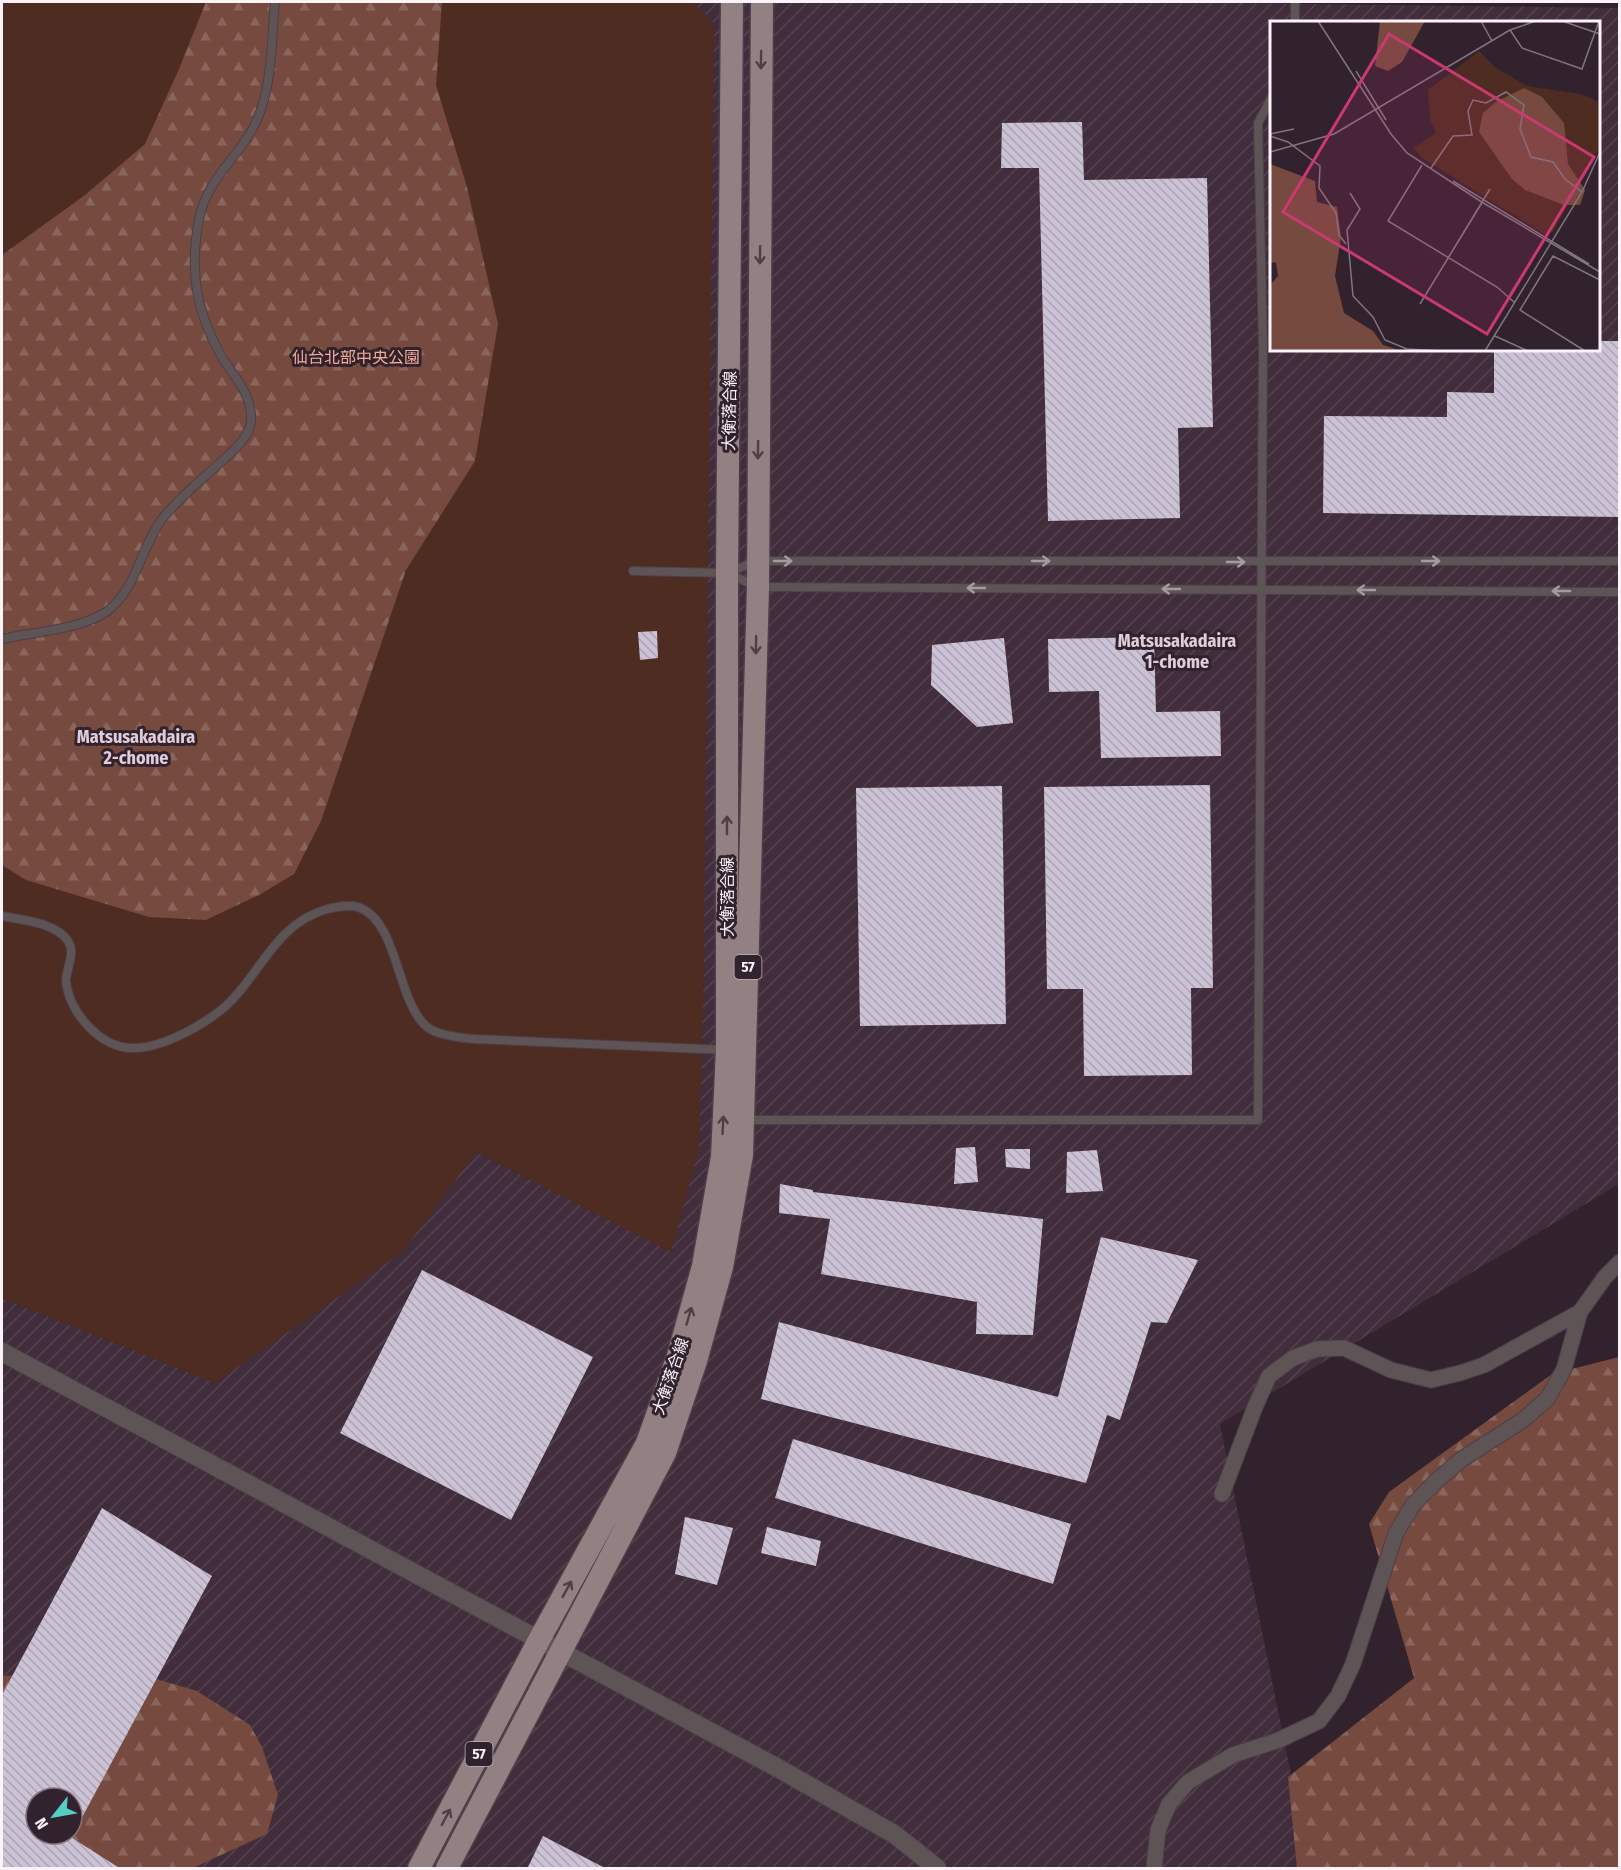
<svg xmlns="http://www.w3.org/2000/svg" width="1621" height="1870" viewBox="0 0 1621 1870" font-family="'Fira Sans Condensed','Noto Sans JP',sans-serif">
	<style>
		.industrial { fill: url(#industrial-furrows); fill-rule: evenodd }
		.green { fill: #4e2c22 }
		.forest { fill: url(#forest-firs); fill-rule: evenodd }
		.building { fill: url(#building-back-hatch) }
		.lines { fill: none; stroke-linecap: round; stroke-linejoin: round }
		.service-casing { stroke: #4d3f4a; stroke-width: 10 }
		.minor-casing { stroke: #4d3f4a; stroke-width: 17 }
		.tertiary-casing { stroke: #4d3f4a; stroke-width: 20 }
		.primary-casing { stroke: #4d3f4a; stroke-width: 25 }
		.service { stroke: #5e5456; stroke-width: 8 }
		.minor { stroke: #5e5456; stroke-width: 15 }
		.tertiary { stroke: #5e5456; stroke-width: 18 }
		.primary { stroke: #938083; stroke-width: 22 }
		.oneway { stroke: #4e3e47 }
		.oneway2 { stroke: #a59b9f }
		.labels { text-anchor: middle; stroke-width: 6; stroke-linejoin: round; paint-order: stroke }
		.shield { fill: #31222d; stroke: #bfb4bc; stroke-width: 1.5 }
		.shield-label { font-size: 15px; font-weight: bold; fill: #fcf2f9 }
		.park-label { font-size: 16px; fill: #f5ab96; stroke: #31222d }
		.street-label { font-size: 16px; fill: #fcf2f9; stroke: #31222d }
		.neighbourhood-label { font-size: 18px; font-weight: bold; fill: #e0cddb; stroke: #31222d }
		.inset-road { fill: none; stroke: #82757f; stroke-width: 1.5 }
		.view { fill: #cb3973; fill-opacity: 0.15; stroke: #cb3973; stroke-width: 3 }
		.inset-edge { fill: none; stroke: #fcf2f9; stroke-width: 3 }
	</style>
	<defs>
		<pattern id="industrial-furrows" width="10" height="10" patternUnits="userSpaceOnUse" patternTransform="scale(1.5)"><rect width="10" height="10" fill="#412d3b"/><path d="M-1 1l2-2M0 10L10 0M9 11l2-2" fill="none" stroke="#54424e"/></pattern>
		<pattern id="forest-firs" width="22" height="20" patternUnits="userSpaceOnUse" patternTransform="scale(1.5)"><rect width="22" height="20" fill="#764a3e"/><path d="M5 1l3.5 6h-7zM16 11l3.5 6h-7z" fill="#8a655b"/></pattern>
		<pattern id="building-back-hatch" width="6" height="6" patternUnits="userSpaceOnUse" patternTransform="scale(1.5)"><rect width="6" height="6" fill="#cbc2d5"/><path d="M-1 5l2 2M0 0l6 6M5-1l2 2" fill="none" stroke="#aba4b2"/></pattern>
	</defs>
	<rect width="100%" height="100%" fill="#31222d"/>
	<path class="industrial" d="M2,2H1151L1619,8V1184L1220,1424L1301,1824L1327,1868H2ZM1272,22H1598V350H1272ZM36,1798H72V1834H36Z"/>
	<path class="green" d="M2,2H693L714,24L703,1014L699,1149L671,1252L476,1152L402,1252L215,1383L2,1298Z"/>
	<path class="forest" d="M206,2H442L436,85L467,187L498,324L475,461L406,570L321,821L294,874L261,894L206,920L149,917L26,880L2,865V255L85,195L145,144L179,69Z
		M1619,1357V1868H1297L1288,1777L1414,1678L1369,1524L1389,1492L1552,1374Z
		M129,1671L197,1691L250,1725L262,1747L278,1795L267,1834L193,1868H2V1676ZM36,1798H72V1834H36Z"/>
	<path class="building" d="M1082,122L1084,180L1207,178L1213,427L1178,428L1180,518L1048,521L1039,168H1001L1002,123Z
		M1599,341H1620V517L1323,513L1324,416L1447,417V392L1494,393V350H1599Z
		M657,631L658,658L640,660L638,632Z
		M1154,637L1156,712L1220,711L1221,756L1101,758L1099,691L1049,692L1048,639Z
		M1004,638L1013,723L977,727L931,685L932,645Z
		M1210,785L1213,988H1191L1192,1075L1084,1076L1083,989H1047L1044,787Z
		M1002,786L1006,1024L860,1026L856,788Z
		M975,1147L978,1182L954,1184L956,1148Z
		M1005,1149H1030V1169L1006,1167Z
		M1097,1150L1103,1191L1066,1193L1067,1152Z
		M780,1184L813,1190V1192L1043,1219L1033,1335L976,1334L977,1302L821,1274L830,1219L779,1213Z
		M1101,1237L1198,1260L1167,1323L1151,1322L1120,1420L1107,1415L1086,1483L761,1399L779,1322L1058,1397Z
		M422,1270L593,1357L511,1520L340,1433Z
		M793,1439L1071,1524L1053,1584L775,1498Z
		M102,1508L212,1576L72,1836V1798H36V1834H66L121,1869H2V1695Z
		M685,1517L733,1528L717,1585L675,1574Z
		M767,1527L821,1541L816,1566L761,1553Z
		M543,1836L607,1869H527Z"/>
	<g class="lines">
		<defs>
			<path id="service" d="M1295,2V22
				M633,571L727,573L758,587L1620,592
				M729,572L757,561H1620
				M2,639C33,632 81,629 106,612C136,591 141,547 162,519C180,496 203,479 224,459C237,448 253,433 251,415C250,393 234,376 223,359C196,312 189,272 199,219C206,182 234,161 252,130C273,93 271,43 275,2
				M2,916C22,920 55,922 68,941C76,953 66,969 66,981C69,1013 101,1049 134,1048C164,1048 210,1022 231,1001C263,968 278,923 327,909C337,907 348,904 358,907C399,921 396,1001 427,1027C437,1035 462,1038 475,1039L726,1050
				M747,1120H1258L1263,349L1258,123L1272,97"/>
			<path id="minor" d="M1222,1494L1255,1407L1269,1376L1293,1358L1317,1349L1344,1348L1391,1370L1431,1380L1460,1373L1484,1365L1580,1312
				M1154,1868L1158,1830L1169,1804L1188,1782L1233,1755L1279,1740L1319,1721L1338,1696L1353,1664L1396,1533L1413,1505L1434,1483L1462,1459L1523,1420L1548,1398L1564,1369L1580,1312L1605,1277L1620,1262"/>
			<path id="tertiary" d="M2,1352L776,1767L894,1834L937,1868"/>
			<path id="primary" d="M419,1868L539,1640L647,1443L678,1356L703,1266L722,1157L727,1050V573L732,2
				M447,1868L665,1453L696,1361L722,1267L742,1155L758,587L762,2"/>
		</defs>
		<use href="#service" class="service-casing"/>
		<use href="#minor" class="minor-casing"/>
		<use href="#tertiary" class="tertiary-casing"/>
		<use href="#primary" class="primary-casing"/>
		<use href="#service" class="service"/>
		<use href="#minor" class="minor"/>
		<use href="#tertiary" class="tertiary"/>
		<use href="#primary" class="primary"/>
	</g>
	<defs><path id="oneway-shaft" d="M-6 0H5M1.5-3L5.5 0L1.5 3" fill="none" stroke-width="1.6" stroke-linecap="round" stroke-linejoin="round" transform="scale(1.5)"/></defs>
	<g class="oneway">
		<use href="#oneway-shaft" transform="translate(761 60) rotate(91)"/>
		<use href="#oneway-shaft" transform="translate(760 255) rotate(91)"/>
		<use href="#oneway-shaft" transform="translate(758 450) rotate(91)"/>
		<use href="#oneway-shaft" transform="translate(756 645) rotate(91)"/>
		<use href="#oneway-shaft" transform="translate(727 825) rotate(-90)"/>
		<use href="#oneway-shaft" transform="translate(723 1125) rotate(-87)"/>
		<use href="#oneway-shaft" transform="translate(689 1316) rotate(-74)"/>
		<use href="#oneway-shaft" transform="translate(567 1589) rotate(-61)"/>
		<use href="#oneway-shaft" transform="translate(446 1817) rotate(-62)"/>
	</g>
	<g class="oneway2">
		<use href="#oneway-shaft" transform="translate(783 561)"/>
		<use href="#oneway-shaft" transform="translate(1041 561)"/>
		<use href="#oneway-shaft" transform="translate(1431 561)"/>
		<use href="#oneway-shaft" transform="translate(1236 562)"/>
		<use href="#oneway-shaft" transform="translate(976 588) rotate(-180)"/>
		<use href="#oneway-shaft" transform="translate(1171 589) rotate(-180)"/>
		<use href="#oneway-shaft" transform="translate(1366 590) rotate(-180)"/>
		<use href="#oneway-shaft" transform="translate(1561 591) rotate(-180)"/>
	</g>
	<g class="labels">
		<g class="shield">
			<rect x="734.5" y="955" width="27" height="24" rx="4.5"/>
			<rect x="465.5" y="1742" width="27" height="24" rx="4.5"/>
		</g>
		<g class="shield-label">
			<text x="748" y="972">57</text>
			<text x="479" y="1759">57</text>
		</g>
		<g class="park-label">
			<text x="356" y="363">仙台北部中央公園</text>
		</g>
		<g class="street-label">
			<text transform="translate(729 411) rotate(-89)" y="6">大衡落合線</text>
			<text transform="translate(727 897) rotate(-90)" y="6">大衡落合線</text>
			<text transform="translate(670 1376) rotate(-71)" y="6">大衡落合線</text>
		</g>
		<g class="neighbourhood-label">
			<text x="1177" y="647">Matsusakadaira<tspan x="1177" dy="21">1-chome</tspan></text>
			<text x="136" y="743">Matsusakadaira<tspan x="136" dy="21">2-chome</tspan></text>
		</g>
	</g>
	<g transform="translate(1270 21)">
		<rect width="330" height="330" fill="#31222d"/>
		<path d="M209,30L226,47L257,65L310,73L330,81V126L283,211L274,213L152,137L143,127L166,112L160,98L158,69Z" fill="#4e2c22"/>
		<path d="M110,0H155L132,41L118,50L105,45ZM254,67L272,76L294,102L298,143L315,169L310,184H294L255,169L242,158L209,111L213,92L226,81ZM0,143L45,160L47,181L67,186L71,216L65,255L74,292L103,310L113,324L132,330H0V264L8,255L6,242L0,241Z" fill="#764a3e"/>
		<path class="inset-road" d="M48,0L121,113L137,132L210,180L330,251M211,0L222,20M292,0L330,13M240,9L252,27L312,48L329,0M86,50L116,99M0,113L24,108M0,115L18,121L50,145L49,167L66,192L69,214L76,223M0,131L64,113L240,9L266,0M152,144L118,200L227,266L244,281M161,147L183,115L202,114L198,90L203,79L216,82L236,71L254,84L250,108L261,136L283,141L295,158L312,171M183,160L319,243M80,172L90,188L77,209L83,275L103,296L115,319L137,328L172,330M213,180L150,283L220,168M225,315L258,330M215,330L312,171L330,131M315,330L250,289L283,235L330,259"/>
		<path class="view" d="M119,13L324,136L217,313L13,191Z"/>
		<rect width="330" height="330" class="inset-edge"/>
	</g>
	<rect width="1621" height="1870" fill="none" stroke="#fcf2f9" stroke-width="6"/>
	<g transform="translate(54 1816) rotate(239)"><circle r="28" fill="#31222d" stroke="#82757f" stroke-width="1.5"/>
	<path d="M0-4.5L10 22L0 15L-10 22Z" fill="#55cec4"/>
	<text y="-9" font-size="16" font-weight="bold" text-anchor="middle" fill="#fcf2f9">N</text>
	</g>
</svg>
